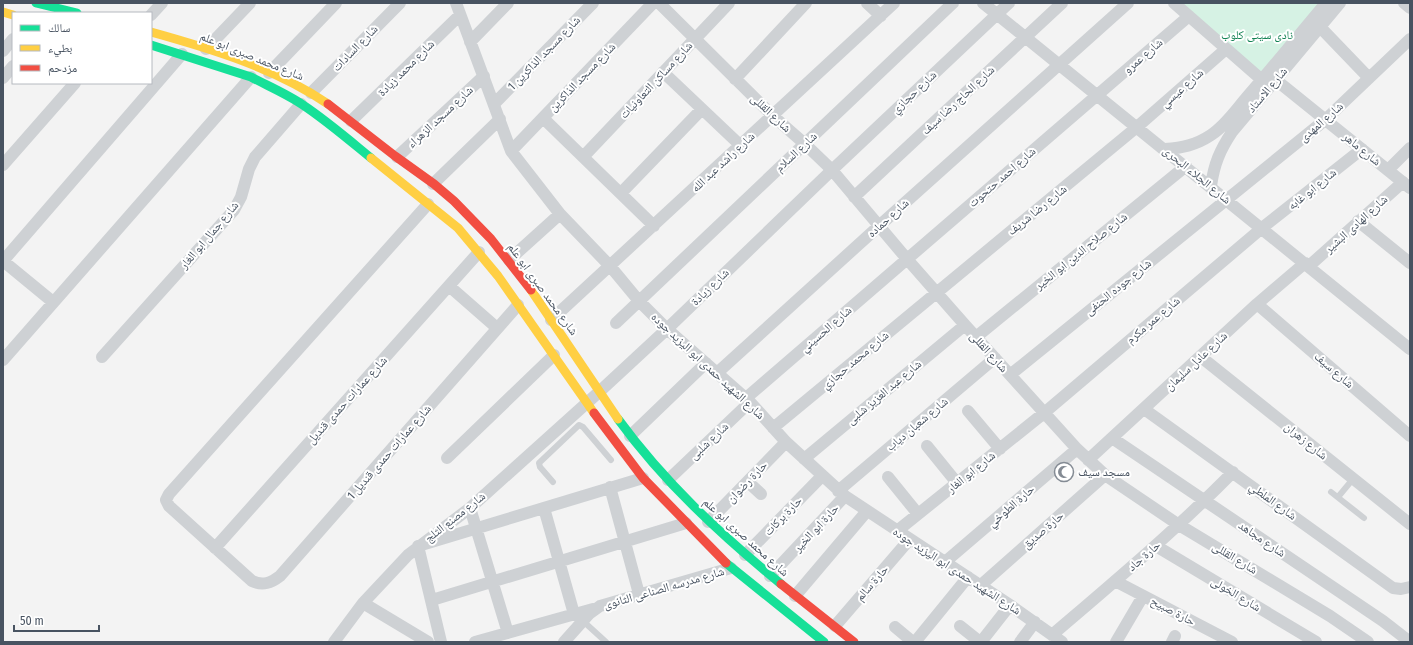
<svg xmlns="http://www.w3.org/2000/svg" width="1413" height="645" viewBox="0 0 1413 645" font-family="'Fira Sans Condensed','Noto Naskh Arabic',sans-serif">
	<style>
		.green { fill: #d6f2e4 }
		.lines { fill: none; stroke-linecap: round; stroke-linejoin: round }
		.lane { stroke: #ced1d4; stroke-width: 6 }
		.street { stroke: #ced1d4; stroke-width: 12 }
		.fast { stroke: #16e098; stroke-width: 9 }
		.slow { stroke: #ffcf43; stroke-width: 9 }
		.jam { stroke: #f24e42; stroke-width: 9 }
		.labels { text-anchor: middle; stroke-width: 4; stroke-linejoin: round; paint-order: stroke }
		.park-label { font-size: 12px; fill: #128253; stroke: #fff }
		.street-label { font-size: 12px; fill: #485361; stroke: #fff }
		.poi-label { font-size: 12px; fill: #485361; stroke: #fff; text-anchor: start }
	</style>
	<rect width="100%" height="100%" fill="#f3f3f3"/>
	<path class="green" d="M1173,3H1333L1262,80Z"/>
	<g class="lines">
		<path class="lane" d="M553,482L540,467L539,463L579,425L583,427L611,460
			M1331,492L1364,518
			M1338,497L1353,479
			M583,621L606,642"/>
		<path class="street" d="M456,3L511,151L560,214L610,266L639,301L667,329L750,402L786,442L845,496L1010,605L1062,642
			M659,3L773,116L805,144L832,170L907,259L965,325L1077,449L1105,475L1179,525L1330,616L1368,642
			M867,3L881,16
			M983,3L1410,349
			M1174,3L1262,80
			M1404,3L1410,8
			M151,15L162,3
			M1320,27L1369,78
			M470,42L508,3
			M206,49L250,3
			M3,51L13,39
			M663,72L740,145
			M269,73L336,3
			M3,78L13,66
			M735,79L806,3
			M1276,80L1410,188
			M311,93L400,3
			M494,104L593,3
			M543,118L654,226
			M351,121L460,15
			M1165,149C1182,148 1196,145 1211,135C1225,126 1236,110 1247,97C1274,66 1299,35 1326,3
			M511,151L653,3
			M397,157L484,76
			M583,157L729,3
			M3,165L75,83
			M1388,170L1410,148
			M433,184L500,119
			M1211,186C1214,164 1220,150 1232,132L1340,3
			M621,193L702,109
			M854,197L1062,3
			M428,204L169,494L166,500L169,506L252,581C263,586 271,583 280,576L518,305
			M1358,221L1410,263
			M509,260L560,214
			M3,261L182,54
			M3,261L53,302
			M1309,266L1403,182
			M449,286L497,328
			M1257,304L1410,436
			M551,320L894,3
			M616,323L953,3
			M976,337L1186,166
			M102,357L234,210L241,197L249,169L255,157L301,104
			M1201,357L1410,524
			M3,360L251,77
			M717,373L879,226L1128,3
			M1010,375L1325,120L1410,39
			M746,398L1189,16
			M1144,409L1393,588L1401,589L1410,587
			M968,411L1000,449
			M773,428L1137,127L1226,49
			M630,436L706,363
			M1112,438L1383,621L1410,642
			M927,446L957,483
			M447,458L554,355
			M804,459L965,325
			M1088,460L1257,304L1305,263
			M888,477L918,514
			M668,480L750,402
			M748,482L761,494
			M610,487L639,594
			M838,491L995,358
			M470,508L508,633
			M544,508L574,614
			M708,522L786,442
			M897,531L1044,413L1262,228L1362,149
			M1156,546L1316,642
			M215,548L479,252
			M745,555L822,476
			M945,562L1077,449
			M770,576L845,496
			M1115,581L1232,642
			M981,585L1105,475
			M795,596L867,511
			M432,600L686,523
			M363,603L428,642
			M835,626L909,540
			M960,626L980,642
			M895,627L913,642
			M1052,635C1114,582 1176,530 1233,472
			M334,642L363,603L408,555L470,508L599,392L667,329L832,170L1009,3
			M441,642L418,546L643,478
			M475,642L593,609
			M564,642L589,614L600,606L731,568
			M915,642L968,577
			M981,642L1010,605
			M1020,642L1035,622
			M1116,642L1143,596
			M1172,642L1175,636"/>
		<path class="fast" d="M36,3L77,13
			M151,45L251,77C268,86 287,94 303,105C327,121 349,140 371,158
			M618,419C664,482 720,534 781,584
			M726,563L824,642"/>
		<path class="slow" d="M3,12L13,15
			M151,32C212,49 275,68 328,104
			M371,158L458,228L498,276L594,413
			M531,290L618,419"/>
		<path class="jam" d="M328,104L395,156L434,184L454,201L491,239L531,290
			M594,413L643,478L726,563
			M781,584L854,642"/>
	</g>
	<defs>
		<symbol id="mosque-ring" viewBox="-11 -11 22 22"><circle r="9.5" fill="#fff" stroke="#848b94" stroke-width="1.5"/><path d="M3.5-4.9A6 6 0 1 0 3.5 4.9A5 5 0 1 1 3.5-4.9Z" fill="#848b94"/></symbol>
	</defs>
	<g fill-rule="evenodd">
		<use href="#mosque-ring" x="1053" y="461" width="22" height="22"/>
	</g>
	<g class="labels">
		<g class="park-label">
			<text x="1257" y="39">نادى سيتى كلوب</text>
		</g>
		<g class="street-label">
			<text transform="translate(355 48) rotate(-46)" y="4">شارع السادات</text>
			<text transform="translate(544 53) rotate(-46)" y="4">شارع مسجد الذاكرين 1</text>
			<text transform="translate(252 56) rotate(22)" y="4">شارع محمد صبرى ابو علم</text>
			<text transform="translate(1143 56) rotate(-41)" y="4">شارع عمرو</text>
			<text transform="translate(406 68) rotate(-45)" y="4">شارع محمد زيادة</text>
			<text transform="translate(582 77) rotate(-46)" y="4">شارع مسجد الذاكرين</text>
			<text transform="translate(656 80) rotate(-47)" y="4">شارع مساكن التعاونيات</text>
			<text transform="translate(1182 88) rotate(-41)" y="4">شارع عيسي</text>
			<text transform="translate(1267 90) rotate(-50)" y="4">شارع الاستاد</text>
			<text transform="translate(914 92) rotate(-43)" y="4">شارع حجازي</text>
			<text transform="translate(958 100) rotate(-43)" y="4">شارع الحاج رضا سيف</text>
			<text transform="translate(771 113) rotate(43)" y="4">شارع القللى</text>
			<text transform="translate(440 117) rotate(-43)" y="4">شارع مسجد الزهراء</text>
			<text transform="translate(1321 122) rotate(-41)" y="4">شارع المهدى</text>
			<text transform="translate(1362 149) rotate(39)" y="4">شارع ماهر</text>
			<text transform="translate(796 152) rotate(-43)" y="4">شارع السلام</text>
			<text transform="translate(723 162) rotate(-43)" y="4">شارع راشد عبد الله</text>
			<text transform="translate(1197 175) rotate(39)" y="4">شارع الجلاء البحرى</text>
			<text transform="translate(1002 177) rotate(-41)" y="4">شارع احمد حتحوت</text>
			<text transform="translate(1312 189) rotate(-39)" y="4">شارع ابو غابه</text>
			<text transform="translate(1037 210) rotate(-39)" y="4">شارع رضا شريف</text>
			<text transform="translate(888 218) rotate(-42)" y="4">شارع حماده</text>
			<text transform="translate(1356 224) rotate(-42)" y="4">شارع الهادى البشير</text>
			<text transform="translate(209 235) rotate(-50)" y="4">شارع جمال ابو الغار</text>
			<text transform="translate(1081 251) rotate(-39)" y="4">شارع صلاح الدين ابو الخير</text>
			<text transform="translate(710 287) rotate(-44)" y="4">شارع زيادة</text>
			<text transform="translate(1118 287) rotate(-39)" y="4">شارع جوده الحنفى</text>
			<text transform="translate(543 289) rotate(54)" y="4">شارع محمد صبرى ابو علم</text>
			<text transform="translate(1153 320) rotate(-40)" y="4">شارع عمر مكرم</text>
			<text transform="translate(826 329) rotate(-41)" y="4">شارع الحسيني</text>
			<text transform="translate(989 352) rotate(48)" y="4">شارع القللى</text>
			<text transform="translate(855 360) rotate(-40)" y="4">شارع محمد حجازي</text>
			<text transform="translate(1196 361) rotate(-43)" y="4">شارع عادل سليمان</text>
			<text transform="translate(708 366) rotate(43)" y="4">شارع الشهيد حمدى ابو اليزيد جوده</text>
			<text transform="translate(1334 370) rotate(41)" y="4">شارع سيف</text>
			<text transform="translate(884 392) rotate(-40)" y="4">شارع عبد العزيز شلبى</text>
			<text transform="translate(347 400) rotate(-48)" y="4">شارع عمارات حمدى قنديل</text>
			<text transform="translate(917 424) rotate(-40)" y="4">شارع شعبان دياب</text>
			<text transform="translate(709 441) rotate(-43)" y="4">شارع شلبى</text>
			<text transform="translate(1306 441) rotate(39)" y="4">شارع زهران</text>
			<text transform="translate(389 452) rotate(-49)" y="4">شارع عمارات حمدى قنديل 1</text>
			<text transform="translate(971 472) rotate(-39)" y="4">شارع ابو الغار</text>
			<text transform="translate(747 482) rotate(-46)" y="4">حارة رضوان</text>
			<text transform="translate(1273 501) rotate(36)" y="4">شارع الملطي</text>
			<text transform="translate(1011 506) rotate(-41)" y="4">حارة الطوخي</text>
			<text transform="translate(783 516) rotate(-46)" y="4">حارة بركات</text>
			<text transform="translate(455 517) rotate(-38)" y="4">شارع مصنع الثلج</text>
			<text transform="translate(816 528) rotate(-47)" y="4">حارة ابو الخير</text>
			<text transform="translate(1043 530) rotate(-41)" y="4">حارة صديق</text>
			<text transform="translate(746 537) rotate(42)" y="4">شارع محمد صبرى ابو علم</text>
			<text transform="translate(1262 539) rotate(34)" y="4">شارع مجاهد</text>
			<text transform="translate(1144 556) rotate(-41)" y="4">حارة جاد</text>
			<text transform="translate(1235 558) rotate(31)" y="4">شارع القللى</text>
			<text transform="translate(957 571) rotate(33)" y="4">شارع الشهيد حمدى ابو اليزيد جوده</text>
			<text transform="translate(872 583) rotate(-49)" y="4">حارة سالم</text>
			<text transform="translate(664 588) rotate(-16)" y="4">شارع مدرسه الصناعى الثانوى</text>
			<text transform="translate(1236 594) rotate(31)" y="4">شارع الخولى</text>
			<text transform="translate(1173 611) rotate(28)" y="4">حارة صبيح</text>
		</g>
		<g class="poi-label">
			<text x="1078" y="476">مسجد سيف</text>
		</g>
	</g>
	<rect width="1413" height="645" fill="none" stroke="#485361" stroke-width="8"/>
	<rect x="12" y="12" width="140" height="72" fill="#ffffff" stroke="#b6bac0"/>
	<rect x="20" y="25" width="20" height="6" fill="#16e098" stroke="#b6bac0"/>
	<text x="48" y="32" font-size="12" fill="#485361">سالك</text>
	<rect x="20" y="45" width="20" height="6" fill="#ffcf43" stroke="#b6bac0"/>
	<text x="48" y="52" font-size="12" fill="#485361">بطيء</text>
	<rect x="20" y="65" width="20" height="6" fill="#f24e42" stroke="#b6bac0"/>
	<text x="48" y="72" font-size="12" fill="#485361">مزدحم</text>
	<path d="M14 625v6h85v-6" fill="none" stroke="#485361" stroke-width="2"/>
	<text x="20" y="625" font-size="12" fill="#485361" stroke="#ffffff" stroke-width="3" paint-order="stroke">50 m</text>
</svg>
